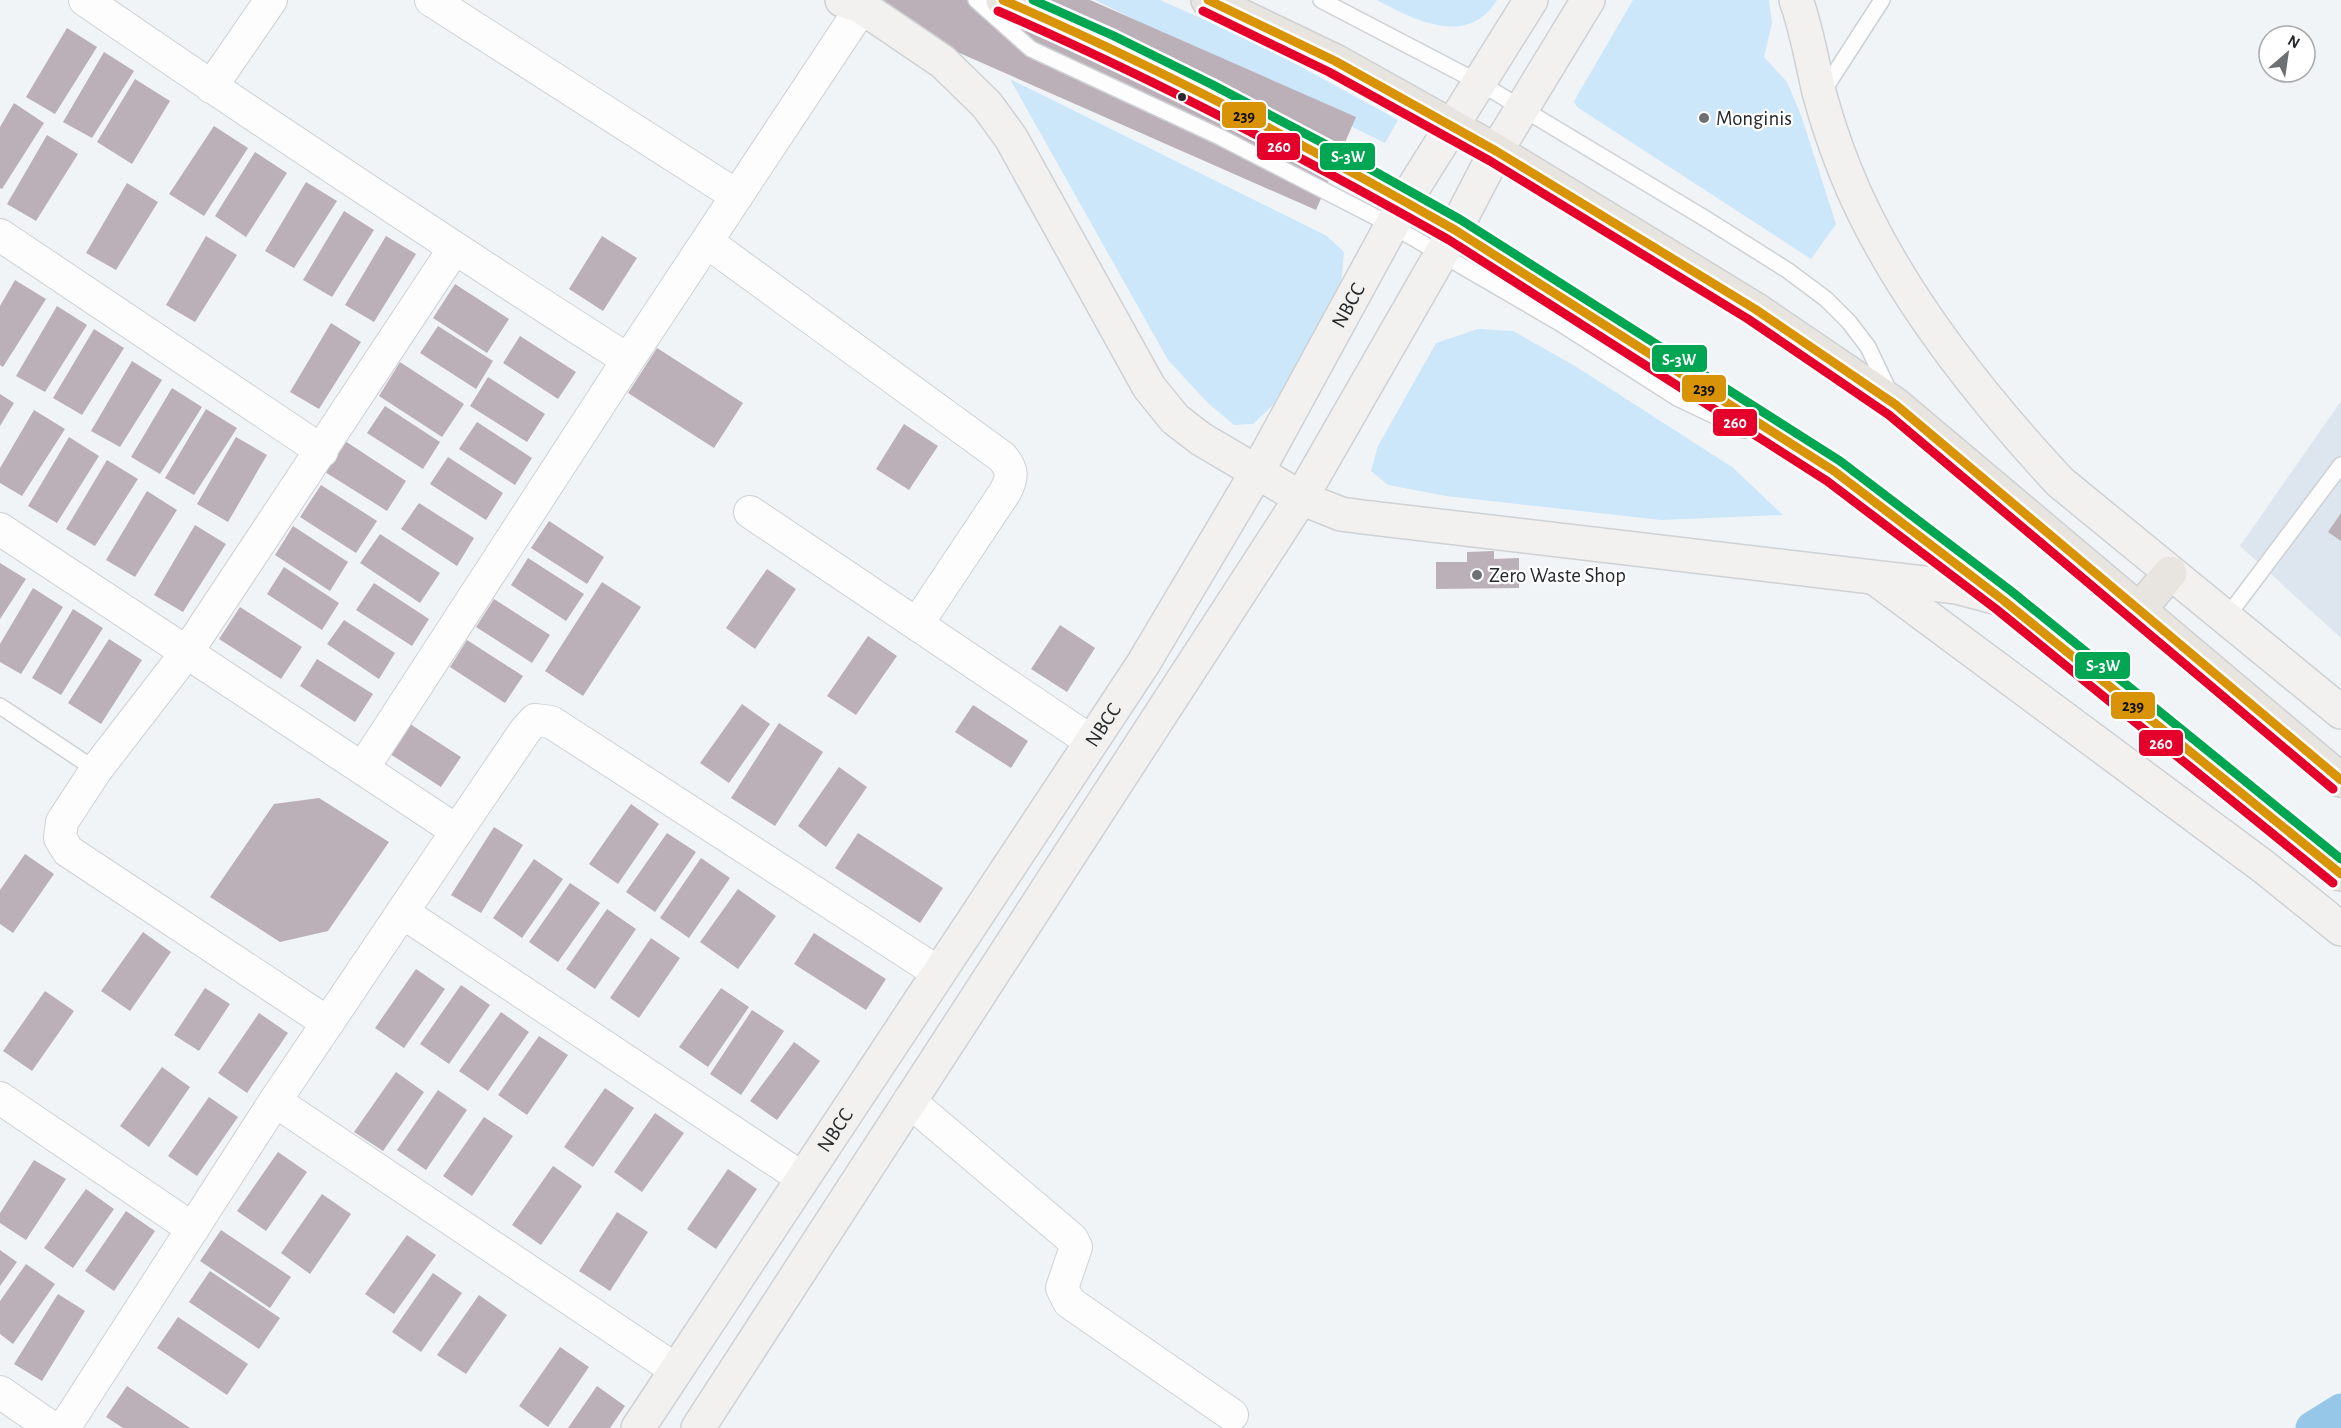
<svg xmlns="http://www.w3.org/2000/svg" width="2341" height="1428" viewBox="0 0 2341 1428" font-family="'Alegreya Sans',sans-serif">
	<style>
		.built { fill: #dde6ee }
		.green { fill: #cce6fa }
		.lines { fill: none; stroke-linecap: round; stroke-linejoin: round }
		.canal { stroke: #97c7e8; stroke-width: 33 }
		.building { fill: #bbb0b8 }
		.lane-casing { stroke: #ced1d4; stroke-width: 18 }
		.street-casing { stroke: #ced1d4; stroke-width: 34 }
		.secondary-casing { stroke: #ced1d4; stroke-width: 36 }
		.primary-casing { stroke: #ced0d2; stroke-width: 36 }
		.lane { stroke: #fdfdfe; stroke-width: 15 }
		.street { stroke: #fdfdfe; stroke-width: 32 }
		.secondary { stroke: #f3f1ef; stroke-width: 33 }
		.primary { stroke: #e8e5e1; stroke-width: 33 }
		.bus-1-casing { stroke: #fff; stroke-width: 14 }
		.bus-2-casing { stroke: #fff; stroke-width: 14 }
		.bus-3-casing { stroke: #fff; stroke-width: 14 }
		.bus-1 { stroke: #d89307; stroke-width: 9 }
		.bus-2 { stroke: #e4002b; stroke-width: 9 }
		.bus-3 { stroke: #00a651; stroke-width: 9 }
		.bus-dot { fill: #272a2c; stroke: #fff; stroke-width: 2 }
		.poi-dot { fill: #6d7173; stroke: #fff; stroke-width: 2 }
		.labels { text-anchor: middle; stroke-width: 4.5; stroke-linejoin: round; paint-order: stroke }
		.poi-label { font-size: 21px; fill: #272a2c; stroke: #fff; text-anchor: start }
		.street-label { font-size: 21px; fill: #272a2c; stroke: #fff }
		.line-badge { stroke: #fff; stroke-width: 2 }
		.badge-label { font-size: 16px; text-anchor: middle; font-weight: bold; fill: #fff }
		.pale-badge-label { font-size: 16px; text-anchor: middle; font-weight: bold; fill: #111 }
	</style>
	<rect width="100%" height="100%" fill="#f0f4f7"/>
	<path class="built" d="M2341,401V638L2240,546Z"/>
	<path class="green" d="M1095,0H1160L1261,45L1398,120L1385,143Z
		M1377,0H1497C1468,48 1414,20 1377,0Z
		M1633,0H1769L1772,23L1764,57L1787,82L1801,115L1836,224L1811,259L1577,107L1574,102L1577,96Z
		M1010,79L1327,236L1344,252L1341,286L1326,316L1273,405L1253,424L1234,425L1208,403L1168,360Z
		M1478,329L1513,331L1575,366L1732,467L1783,515L1661,520L1446,496L1388,485L1371,471L1378,446L1436,343Z"/>
	<g class="lines">
		<path class="canal" d="M2312,1428L2341,1410"/>
	</g>
	<path class="building" d="M839,0H1090L1356,117L1316,210Z
		M67,28L97,47L55,114L26,97Z
		M104,52L134,71L92,138L63,122Z
		M135,79L170,101L132,164L97,142Z
		M14,103L44,123L2,189L0,188V127Z
		M214,126L248,148L204,216L169,194Z
		M47,135L78,154L36,221L7,204Z
		M255,152L287,173L246,237L215,216Z
		M306,182L337,201L294,268L265,251Z
		M127,183L158,202L116,270L86,253Z
		M344,211L374,230L332,297L303,280Z
		M206,236L237,255L195,322L166,305Z
		M386,236L416,254L374,322L345,305Z
		M602,236L637,258L603,311L569,289Z
		M15,280L46,299L3,367L0,365V306Z
		M455,284L509,319L487,353L433,318Z
		M57,306L87,325L45,392L16,376Z
		M331,323L361,342L319,409L290,392Z
		M438,326L493,361L476,389L420,353Z
		M94,329L124,348L82,415L53,398Z
		M520,336L576,372L558,399L503,363Z
		M657,348L743,403L714,448L628,393Z
		M132,361L162,380L120,447L91,431Z
		M400,362L464,404L442,437L379,396Z
		M488,377L545,414L527,442L470,406Z
		M172,388L202,407L160,474L131,457Z
		M0,394L14,403L0,426Z
		M385,406L440,442L423,469L367,433Z
		M206,409L237,428L194,495L165,478Z
		M34,410L65,429L22,496L0,483V468Z
		M477,422L532,458L515,485L459,449Z
		M904,424L938,446L909,490L876,469Z
		M69,437L99,456L57,523L28,506Z
		M236,437L267,455L228,522L197,504Z
		M345,441L406,481L387,511L325,472Z
		M448,457L503,493L486,520L430,484Z
		M107,460L138,479L95,546L66,529Z
		M321,485L377,521L356,553L300,517Z
		M147,491L177,510L135,577L106,560Z
		M419,503L474,538L457,566L401,529Z
		M2341,513V541L2328,532Z
		M549,521L604,557L587,584L531,548Z
		M195,525L226,544L183,612L154,595Z
		M293,526L348,562L330,591L275,555Z
		M380,534L440,573L420,603L360,563Z
		M1494,551V559L1519,558V588L1436,589V562H1467V552Z
		M528,558L584,594L566,621L511,585Z
		M0,563L26,579L0,619Z
		M284,567L339,603L322,630L267,594Z
		M767,569L796,589L755,649L726,628Z
		M602,582L641,607L583,696L545,671Z
		M374,583L429,619L412,646L356,610Z
		M33,588L63,607L21,674L0,662V644Z
		M494,599L550,635L532,663L476,627Z
		M240,607L302,647L281,679L219,639Z
		M73,609L103,628L61,695L32,678Z
		M344,620L395,653L379,679L327,644Z
		M1060,625L1095,648L1067,692L1031,669Z
		M868,636L897,656L856,715L827,696Z
		M109,639L142,660L101,724L68,703Z
		M467,640L523,676L505,703L450,667Z
		M317,659L373,694L355,722L300,686Z
		M742,704L770,724L729,783L700,763Z
		M973,705L1028,741L1011,768L955,732Z
		M407,722L461,757L441,787L387,752Z
		M779,723L823,752L775,826L731,798Z
		M839,767L867,787L826,847L798,826Z
		M319,798L389,842L328,931L280,942L210,897L274,804Z
		M631,804L659,824L618,884L589,864Z
		M494,827L523,845L481,913L451,895Z
		M667,833L696,852L655,912L626,892Z
		M858,833L943,888L920,923L835,868Z
		M25,854L54,874L13,933L0,924V890Z
		M701,858L730,878L689,938L660,918Z
		M534,859L563,879L522,938L493,918Z
		M570,883L600,903L558,962L529,942Z
		M738,889L776,916L738,969L700,942Z
		M607,909L636,929L595,989L566,969Z
		M143,932L171,952L130,1011L101,991Z
		M814,933L886,979L866,1010L794,964Z
		M651,938L680,958L639,1018L610,998Z
		M416,969L445,989L404,1048L375,1028Z
		M461,985L490,1005L449,1064L420,1044Z
		M205,988L230,1004L199,1051L174,1035Z
		M721,988L749,1007L708,1067L679,1047Z
		M45,991L74,1011L32,1071L3,1051Z
		M752,1010L784,1031L741,1095L710,1074Z
		M501,1012L529,1032L488,1091L459,1071Z
		M259,1013L288,1033L247,1093L218,1073Z
		M539,1036L568,1055L527,1115L498,1095Z
		M794,1042L820,1061L777,1120L750,1101Z
		M162,1067L190,1087L149,1147L120,1126Z
		M396,1072L424,1092L383,1151L354,1132Z
		M605,1088L634,1108L593,1167L564,1147Z
		M438,1090L467,1110L426,1170L397,1150Z
		M209,1097L238,1117L197,1176L168,1156Z
		M655,1113L684,1133L642,1192L614,1172Z
		M484,1117L513,1136L472,1196L443,1176Z
		M278,1152L307,1172L266,1231L237,1211Z
		M34,1160L66,1179L26,1240L0,1223V1213Z
		M553,1166L582,1186L541,1245L512,1225Z
		M728,1169L757,1189L716,1249L687,1229Z
		M86,1189L114,1209L73,1268L44,1248Z
		M322,1194L351,1214L310,1274L281,1253Z
		M126,1211L155,1231L114,1291L85,1271Z
		M617,1212L648,1232L610,1291L579,1271Z
		M221,1230L291,1277L270,1308L200,1261Z
		M407,1235L436,1255L394,1314L365,1294Z
		M0,1250L17,1262L0,1286Z
		M26,1264L55,1284L13,1344L0,1334V1301Z
		M210,1271L280,1318L259,1349L189,1302Z
		M433,1273L462,1293L421,1352L392,1332Z
		M58,1294L85,1311L42,1381L14,1364Z
		M479,1295L507,1315L466,1374L437,1355Z
		M178,1317L248,1364L227,1395L157,1348Z
		M560,1347L589,1367L548,1427L519,1406Z
		M127,1386L190,1428H123L106,1417Z
		M597,1386L625,1406L610,1428H568Z"/>
	<g class="lines">
		<defs>
			<path id="lane" d="M976,0L1031,49L1220,137L1391,225L1558,322L1677,398L1744,430
				M1321,0L1480,83L1706,219L1787,270L1826,299L1849,322L1868,347L1890,393
				M1822,93L1882,0
				M2226,618L2341,465
				M0,706L96,770"/>
			<path id="street" d="M85,0C264,123 445,243 628,360
				M431,0L737,196
				M211,87L271,0
				M0,235L322,451
				M707,242L1002,457C1013,470 1013,477 1005,492L917,624
				M750,512L1092,742
				M0,529L457,831L275,1101L64,1428
				M363,768L628,360L862,7L861,0
				M457,831L525,731L535,720L551,722L939,973
				M402,912L802,1178
				M328,1023L68,851L60,838L62,822L96,770L187,652L454,249
				M0,1098L193,1229
				M275,1101L676,1370
				M909,1101L1072,1239L1076,1247L1062,1288L1069,1302L1232,1415
				M0,1392L52,1428"/>
			<g id="secondary">
				<path d="M842,0L862,7L943,62L987,105L1011,138L1149,387L1175,419L1201,439L1301,498L1341,514L1363,517L1957,587L2002,599"/>
				<path d="M1796,0C1807,30 1812,62 1819,92C1826,118 1835,145 1845,170C1890,283 1978,394 2060,482L2341,712"/>
				<path d="M1875,578L2264,867L2341,929"/>
				<path id="s1" d="M638,1428L1143,664L1257,472L1405,201L1531,0"/>
				<path d="M698,1428L1301,498L1455,230L1496,151L1588,0"/>
			</g>
			<path id="primary" d="M1003,0C1044,18 1085,34 1124,54C1236,109 1347,168 1455,230L1834,471L2003,600L2341,874
				M1208,0L1335,61L1496,151L1755,309L1896,405L2341,780
				M2139,610L2170,573"/>
		</defs>
		<use href="#lane" class="lane-casing"/>
		<use href="#street" class="street-casing"/>
		<use href="#secondary" class="secondary-casing"/>
		<use href="#primary" class="primary-casing"/>
		<use href="#lane" class="lane"/>
		<use href="#street" class="street"/>
		<use href="#secondary" class="secondary"/>
		<use href="#primary" class="primary"/>
		<defs>
			<path id="bus-1" d="M1003,0C1158,67 1308,146 1455,230L1834,471L2003,600L2341,874
				M1208,0L1335,61L1496,151L1755,309L1896,405L2341,780"/>
			<path id="bus-2" d="M998,11C1153,78 1302,157 1449,240L1827,481L1996,609L2333,883
				M1203,11L1329,72L1490,161L1748,319L1889,415L2333,789"/>
			<path id="bus-3" d="M1033,0L1114,36L1213,85L1338,151L1461,220L1840,461L2011,591L2341,859"/>
		</defs>
		<use href="#bus-1" class="bus-1-casing"/>
		<use href="#bus-2" class="bus-2-casing"/>
		<use href="#bus-3" class="bus-3-casing"/>
		<use href="#bus-1" class="bus-1"/>
		<use href="#bus-2" class="bus-2"/>
		<use href="#bus-3" class="bus-3"/>
	</g>
	<circle class="bus-dot" cx="1182" cy="97" r="5"/>
	<g class="poi-dot">
		<circle cx="1704" cy="118" r="6"/>
		<circle cx="1477" cy="575" r="6"/>
	</g>
	<g class="labels">
		<g class="poi-label">
			<text x="1716" y="125">Monginis</text>
			<text x="1489" y="582">Zero Waste Shop</text>
		</g>
		<g class="street-label">
			<text dy="7" stroke="none"><textPath href="#s1" startOffset="1329">NBCC</textPath></text>
			<text dy="7" stroke="none"><textPath href="#s1" startOffset="843">NBCC</textPath></text>
			<text dy="7" stroke="none"><textPath href="#s1" startOffset="357">NBCC</textPath></text>
		</g>
	</g>
	<g class="line-badge">
		<rect x="1221" y="101" width="46" height="28" rx="6" fill="#d89307"/>
		<rect x="1256" y="132" width="45" height="29" rx="6" fill="#e4002b"/>
		<rect x="1319" y="142" width="57" height="29" rx="6" fill="#00a651"/>
		<rect x="1651" y="344" width="57" height="29" rx="6" fill="#00a651"/>
		<rect x="1681" y="374" width="46" height="29" rx="6" fill="#d89307"/>
		<rect x="1712" y="408" width="46" height="29" rx="6" fill="#e4002b"/>
		<rect x="2074" y="651" width="57" height="29" rx="6" fill="#00a651"/>
		<rect x="2110" y="691" width="46" height="29" rx="6" fill="#d89307"/>
		<rect x="2138" y="729" width="46" height="28" rx="6" fill="#e4002b"/>
	</g>
	<g class="badge-label">
		<text x="1279" y="152">260</text>
		<text x="1348" y="162">S-3W</text>
		<text x="1679" y="365">S-3W</text>
		<text x="1735" y="428">260</text>
		<text x="2103" y="671">S-3W</text>
		<text x="2161" y="749">260</text>
	</g>
	<g class="pale-badge-label">
		<text x="1244" y="121">239</text>
		<text x="1704" y="394">239</text>
		<text x="2133" y="711">239</text>
	</g>
	<g transform="translate(2287 54) rotate(29)"><circle r="28" fill="#ffffff" stroke="#a9aaab" stroke-width="1.5"/>
	<path d="M0-4.5L10 22L0 15L-10 22Z" fill="#6d7173"/>
	<text y="-9" font-size="16" font-weight="bold" text-anchor="middle" fill="#272a2c">N</text>
	</g>
</svg>
